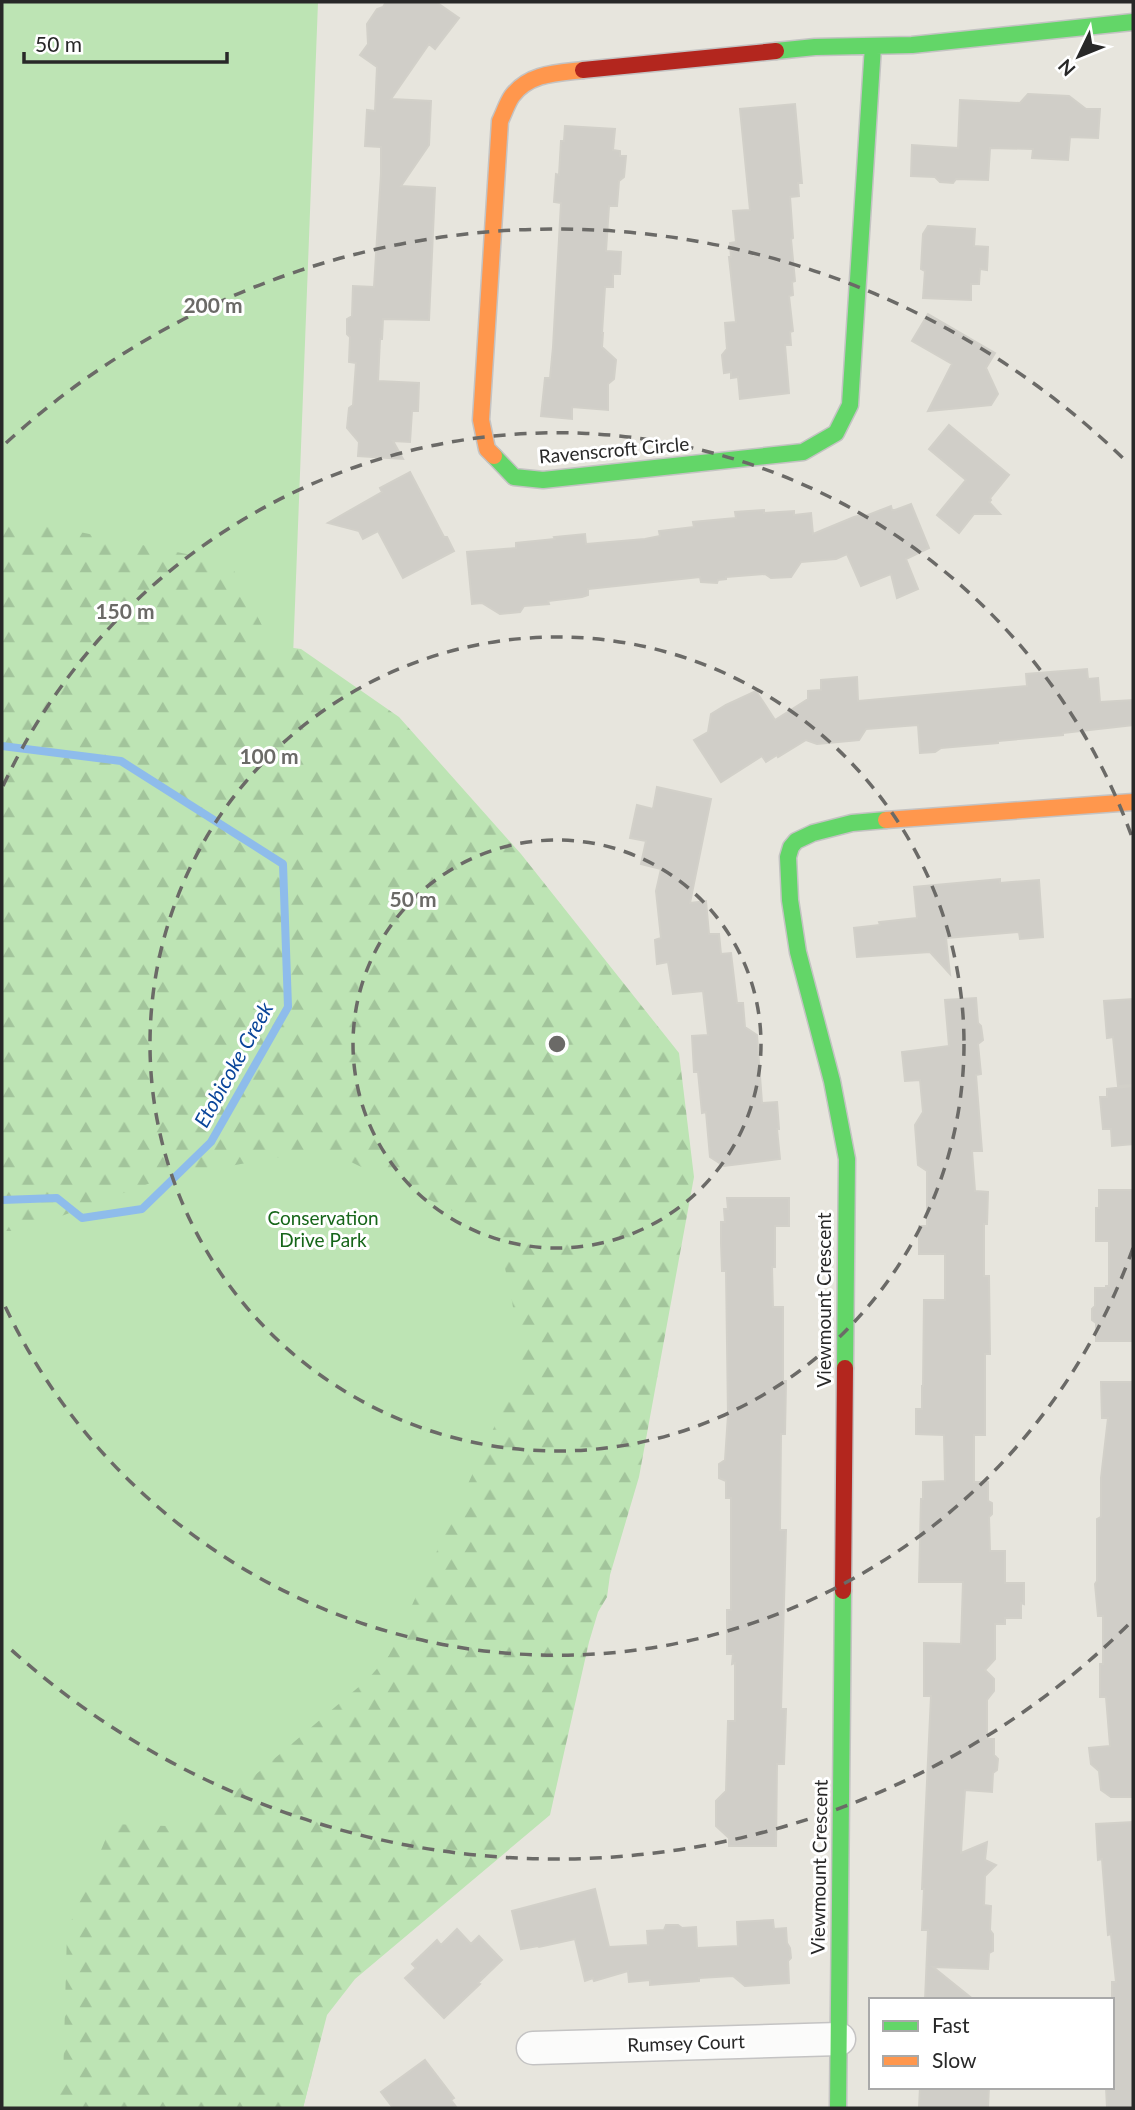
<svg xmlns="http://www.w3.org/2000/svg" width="1135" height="2110" viewBox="0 0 1135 2110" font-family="Lato,sans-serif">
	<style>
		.grass { fill: #bde4b4 }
		.forest { fill: url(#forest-firs) }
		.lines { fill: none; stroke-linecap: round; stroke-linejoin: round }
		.stream { stroke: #8ebceb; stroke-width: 8 }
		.building { fill: #d0cec8; stroke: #d2d0c9; stroke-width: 2 }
		.street-casing { stroke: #c4c3c3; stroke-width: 35 }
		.fast-casing { stroke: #c4c3c3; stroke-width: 19 }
		.slow-casing { stroke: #c4c3c3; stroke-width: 19 }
		.jam-casing { stroke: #c4c3c3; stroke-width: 19 }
		.street { stroke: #fbfbfa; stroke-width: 32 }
		.fast { stroke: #63d668; stroke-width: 16 }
		.slow { stroke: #ff974d; stroke-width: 16 }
		.jam { stroke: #b3261e; stroke-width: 16 }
		.ring { fill: none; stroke: #6b6a67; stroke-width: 3.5; stroke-dasharray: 12 9 }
		.labels { text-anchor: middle; stroke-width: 6; stroke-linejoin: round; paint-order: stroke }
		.street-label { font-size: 19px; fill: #282828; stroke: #fff }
		.park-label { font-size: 19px; fill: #17661a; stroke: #fff }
		.water-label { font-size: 21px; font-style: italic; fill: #0a459a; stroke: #fff }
		.centre { fill: #6b6a67; stroke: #fff; stroke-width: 3.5 }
		.ring-label { font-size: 21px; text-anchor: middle; font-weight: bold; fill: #6b6a67; stroke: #fff; stroke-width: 6; stroke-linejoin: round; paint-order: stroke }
	</style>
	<defs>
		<pattern id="forest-firs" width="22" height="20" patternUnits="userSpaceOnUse" patternTransform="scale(1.75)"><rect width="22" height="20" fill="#bde4b4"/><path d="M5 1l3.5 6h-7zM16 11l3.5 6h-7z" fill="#a2c49b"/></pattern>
	</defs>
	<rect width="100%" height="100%" fill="#e7e5dd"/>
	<path class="grass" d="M2,2H318L292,683L602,961L607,1597L344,1944L303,2108H2Z"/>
	<path class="forest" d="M2,516L230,563L272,645L301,649L399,717L521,854L679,1053L694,1177L639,1477L610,1575L607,1597L598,1612L589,1642L550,1815L355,1979L327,2015L303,2108H56L63,2083L67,1931L112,1824L194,1827L368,1679L389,1655L520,1371C517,1330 510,1264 490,1229L324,1149L164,1178L21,1231H2Z"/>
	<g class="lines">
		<path class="stream" d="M2,746L121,761L283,864L288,1007L211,1142L142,1209L82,1218L57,1198L2,1200"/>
	</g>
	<path class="building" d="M386,2H436L459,18L435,49L429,44L391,99L431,101L429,145L401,186L435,188L429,320L383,319L382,339H380L378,381L419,383L418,411H412L410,442L393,441L403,459L358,456L359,442L347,428L349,408L353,405L356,363L349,362L350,337L347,334V319L352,316L353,286L374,287L381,174V147L365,146L367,110L375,111L377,67L360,55L368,44L367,24L377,9L383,7Z
		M1028,94L1069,96L1086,109H1100L1098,138L1070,137L1068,160L1032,158L1033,149L990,148L988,180L956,179L953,183L940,182L935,177L911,176L912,145L958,148L960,100L1020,103Z
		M795,104L802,183H798L799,196L790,197L793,238L791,239L795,281L792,282L793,295L789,296L793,331L790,332L791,345H785L789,393L740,399L738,377L731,378V372L724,373L722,355L727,349L725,323L736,322L729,257H731L730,243L736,242L733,211L750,210L740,109Z
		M565,126L615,129L613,150L620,151V156H626L624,177L619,181L617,206H609L606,251L621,252L620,274H613V287H605L602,333H603L602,347L616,360L614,379L608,384V410L572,407V419L541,416L545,378H550L553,347L561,203L554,202L556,174L559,175L561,141H564Z
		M928,226L975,229L974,246L988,247L987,270L980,269L979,284H971V300L923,298L925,271L921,269L923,234Z
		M928,314L995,353L986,368L998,394L991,405L928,411L952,364L912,341Z
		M949,425L1009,475L990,498L991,500L989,502L1000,514H974L959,533L937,515L966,480L929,449Z
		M410,472L444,537H447L454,551L403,578L378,531L363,539L359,531L328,523L382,492L380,488Z
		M911,504L929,548L906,559L918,589L897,598L891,574L861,586L847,554L836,559L801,562L791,577L771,578L765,574L726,577V579L718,580L717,583L701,582L700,577L588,589V595L582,597L548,601L549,604L524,606L520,612L500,614L482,603L472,604L467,552L516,548V543L555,539L554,537L585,534L586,544L645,539L660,536L659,531L694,527L693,522L736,518L735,512L764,510V513L794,511V515L811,513L813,534L854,517L862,515L863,517L891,506L892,510H895Z
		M1087,669L1088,679L1098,678L1100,702L1133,700V725L1063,733V735L998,741V743L987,744L941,748L935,752L920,753L918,725L866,729L859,740L817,744L806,740L778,757L777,755L766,762L762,756L721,782L694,740L708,732L711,714L726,705L756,691L775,720L808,699V691L821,690V680L857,677L858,701L1027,686L1026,674Z
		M657,787L711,799L690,903L706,901L709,934H719L721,954L731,953L737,1003H743L745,1027L757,1035L762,1103L777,1102L779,1129H777L780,1159L724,1166L710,1157L706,1112L702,1113L698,1072H694L692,1036L708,1035L703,991L673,994L668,962L657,964L655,940L661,938L656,891L661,869L641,864L646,841L630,838L637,805L653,809Z
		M1000,879V883L1039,880L1043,937L1020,939L1019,932L946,938L950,974L930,952L857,957L854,928L880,925L879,922L917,918L914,887Z
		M976,998L978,1023L981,1026L983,1040L978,1044L981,1074L976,1075L982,1151H972L975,1191L988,1192L987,1224H984V1276H989L990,1354H985V1435H974V1482H988V1501L992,1503V1514L989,1517L990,1551H1005V1583H1024V1604L1021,1603V1618H1005V1624H995V1659L985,1670L994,1679V1691L987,1700V1739H994V1755L998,1759L997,1770L993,1773L992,1792L965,1790L961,1853L987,1842L985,1860L996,1865L985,1876L984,1905L991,1906L990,1930L993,1934V1951L989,1953L988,1969L933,1967L974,2000H925L928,1930H922L924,1889H922L931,1696H924V1643L961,1644L963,1582H919L921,1499H923V1482L945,1481L944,1435L916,1434V1409H922V1386H923L924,1300H945V1254H919V1226H927V1171L918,1165L915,1125L923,1112L920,1080L905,1081L902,1052L949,1046L945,1000Z
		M1133,999V1085L1118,1086L1113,1037L1107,1038L1104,1001Z
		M1133,1086V1144L1112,1146L1111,1129H1103L1100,1097H1107V1089Z
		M1099,1190H1133V1341H1096V1323L1092,1320V1309L1095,1306V1288H1106V1286H1109V1241H1096V1208H1099Z
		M727,1198H789V1226H775V1267H772L773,1307H783V1381H786L785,1434H781L780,1530H786L781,1709H786L784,1764H777L776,1846H729V1838L716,1826V1801L726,1791L728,1721H735V1663L732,1664L733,1654H727V1610H731V1498H726V1481L719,1478V1464L725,1460L728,1415L726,1271H722L721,1243V1222H725L724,1209H728Z
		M1101,1382H1133V1797H1111L1101,1790L1099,1771L1091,1764L1089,1748L1110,1746L1106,1697H1100V1664H1103V1616H1098L1095,1584L1097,1581V1519L1101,1517V1478L1108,1418H1102Z
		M1133,1822V2108H1107L1106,2087H1112V1982H1116L1111,1934L1108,1935L1102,1859L1098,1860L1096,1824Z
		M595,1889L609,1947L648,1945L647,1931L664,1930L666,1925H678L682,1928L696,1927L697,1948L738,1946L737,1922L773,1920L774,1929L786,1928L787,1943L790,1948L791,1958L788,1961L789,1983L745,1986L733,1976L699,1978V1981L650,1985V1980L629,1982L628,1971L594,1981L593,1978L585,1981L575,1939L539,1947L538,1946L521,1949L512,1911Z
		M457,1929L471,1944L479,1936L502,1960L478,1983L480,1984L444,2018L405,1978L416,1968L412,1964L437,1940L441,1945Z
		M425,2060L454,2098L451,2100L457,2108H393L381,2092Z
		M920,2087H989L988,2108H919Z"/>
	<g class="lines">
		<defs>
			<path id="street" d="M533,2048L839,2039"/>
			<path id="fast" d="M776,51L815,47L912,45L1133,22
				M494,456L514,477L543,480L803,452L836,433L850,405L873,46
				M845,1368L847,1159L832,1081L798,952L790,900L788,857L791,847L796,841L813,833L852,823L886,820
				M838,2108L843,1591"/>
			<path id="slow" d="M494,456L487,449L481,420L500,121C504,113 507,103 512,96C529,73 557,73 583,70
				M886,820L1133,802"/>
			<path id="jam" d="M583,70L776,51
				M843,1591L845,1368"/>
		</defs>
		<use href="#street" class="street-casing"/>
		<use href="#fast" class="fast-casing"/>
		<use href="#slow" class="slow-casing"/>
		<use href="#jam" class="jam-casing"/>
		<use href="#street" class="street"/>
		<use href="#fast" class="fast"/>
		<use href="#slow" class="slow"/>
		<use href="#jam" class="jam"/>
	</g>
	<g class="ring">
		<circle cx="557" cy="1044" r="204"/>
		<circle cx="557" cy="1044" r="407"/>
		<path d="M1133 1248A611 611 0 0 1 3 1302M3 786A611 611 0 0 1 1133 840"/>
		<path d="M1128 1625A815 815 0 0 1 6 1645M6 443A815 815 0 0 1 1128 463"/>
	</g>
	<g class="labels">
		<g class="street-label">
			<text transform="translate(614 450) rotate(-5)" y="7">Ravenscroft Circle</text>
			<text transform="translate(824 1300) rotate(-90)" y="7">Viewmount Crescent</text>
			<text transform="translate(819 1867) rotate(-89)" y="7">Viewmount Crescent</text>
			<text transform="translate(686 2043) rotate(-2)" y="7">Rumsey Court</text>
		</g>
		<g class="park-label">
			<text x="323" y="1225">Conservation<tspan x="323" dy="22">Drive Park</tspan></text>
		</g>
		<g class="water-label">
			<text transform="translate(234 1065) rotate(-61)" y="7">Etobicoke Creek</text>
		</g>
	</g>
	<circle cx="557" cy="1044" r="10" class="centre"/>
	<g class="ring-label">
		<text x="213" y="313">200 m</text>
		<text x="125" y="619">150 m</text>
		<text x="269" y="764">100 m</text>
		<text x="413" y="907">50 m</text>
	</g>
	<rect width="1135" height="2110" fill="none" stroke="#282828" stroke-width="7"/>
	<rect x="869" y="1998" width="245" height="91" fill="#ffffff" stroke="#a9a9a9" stroke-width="2"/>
	<rect x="883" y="2021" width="35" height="10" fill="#63d668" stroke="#a9a9a9" stroke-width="2"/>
	<text x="932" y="2033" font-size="21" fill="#282828">Fast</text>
	<rect x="883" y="2056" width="35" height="10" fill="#ff974d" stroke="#a9a9a9" stroke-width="2"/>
	<text x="932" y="2068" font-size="21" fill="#282828">Slow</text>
	<g transform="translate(1079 56) rotate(227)" stroke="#ffffff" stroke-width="5" paint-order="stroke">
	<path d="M0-5L12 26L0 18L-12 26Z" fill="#282828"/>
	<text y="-10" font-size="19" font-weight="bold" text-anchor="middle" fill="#282828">N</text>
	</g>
	<path d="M24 52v10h203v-10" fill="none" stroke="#282828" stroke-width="3.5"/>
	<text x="35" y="52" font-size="21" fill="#282828" stroke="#ffffff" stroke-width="5" paint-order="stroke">50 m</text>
</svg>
